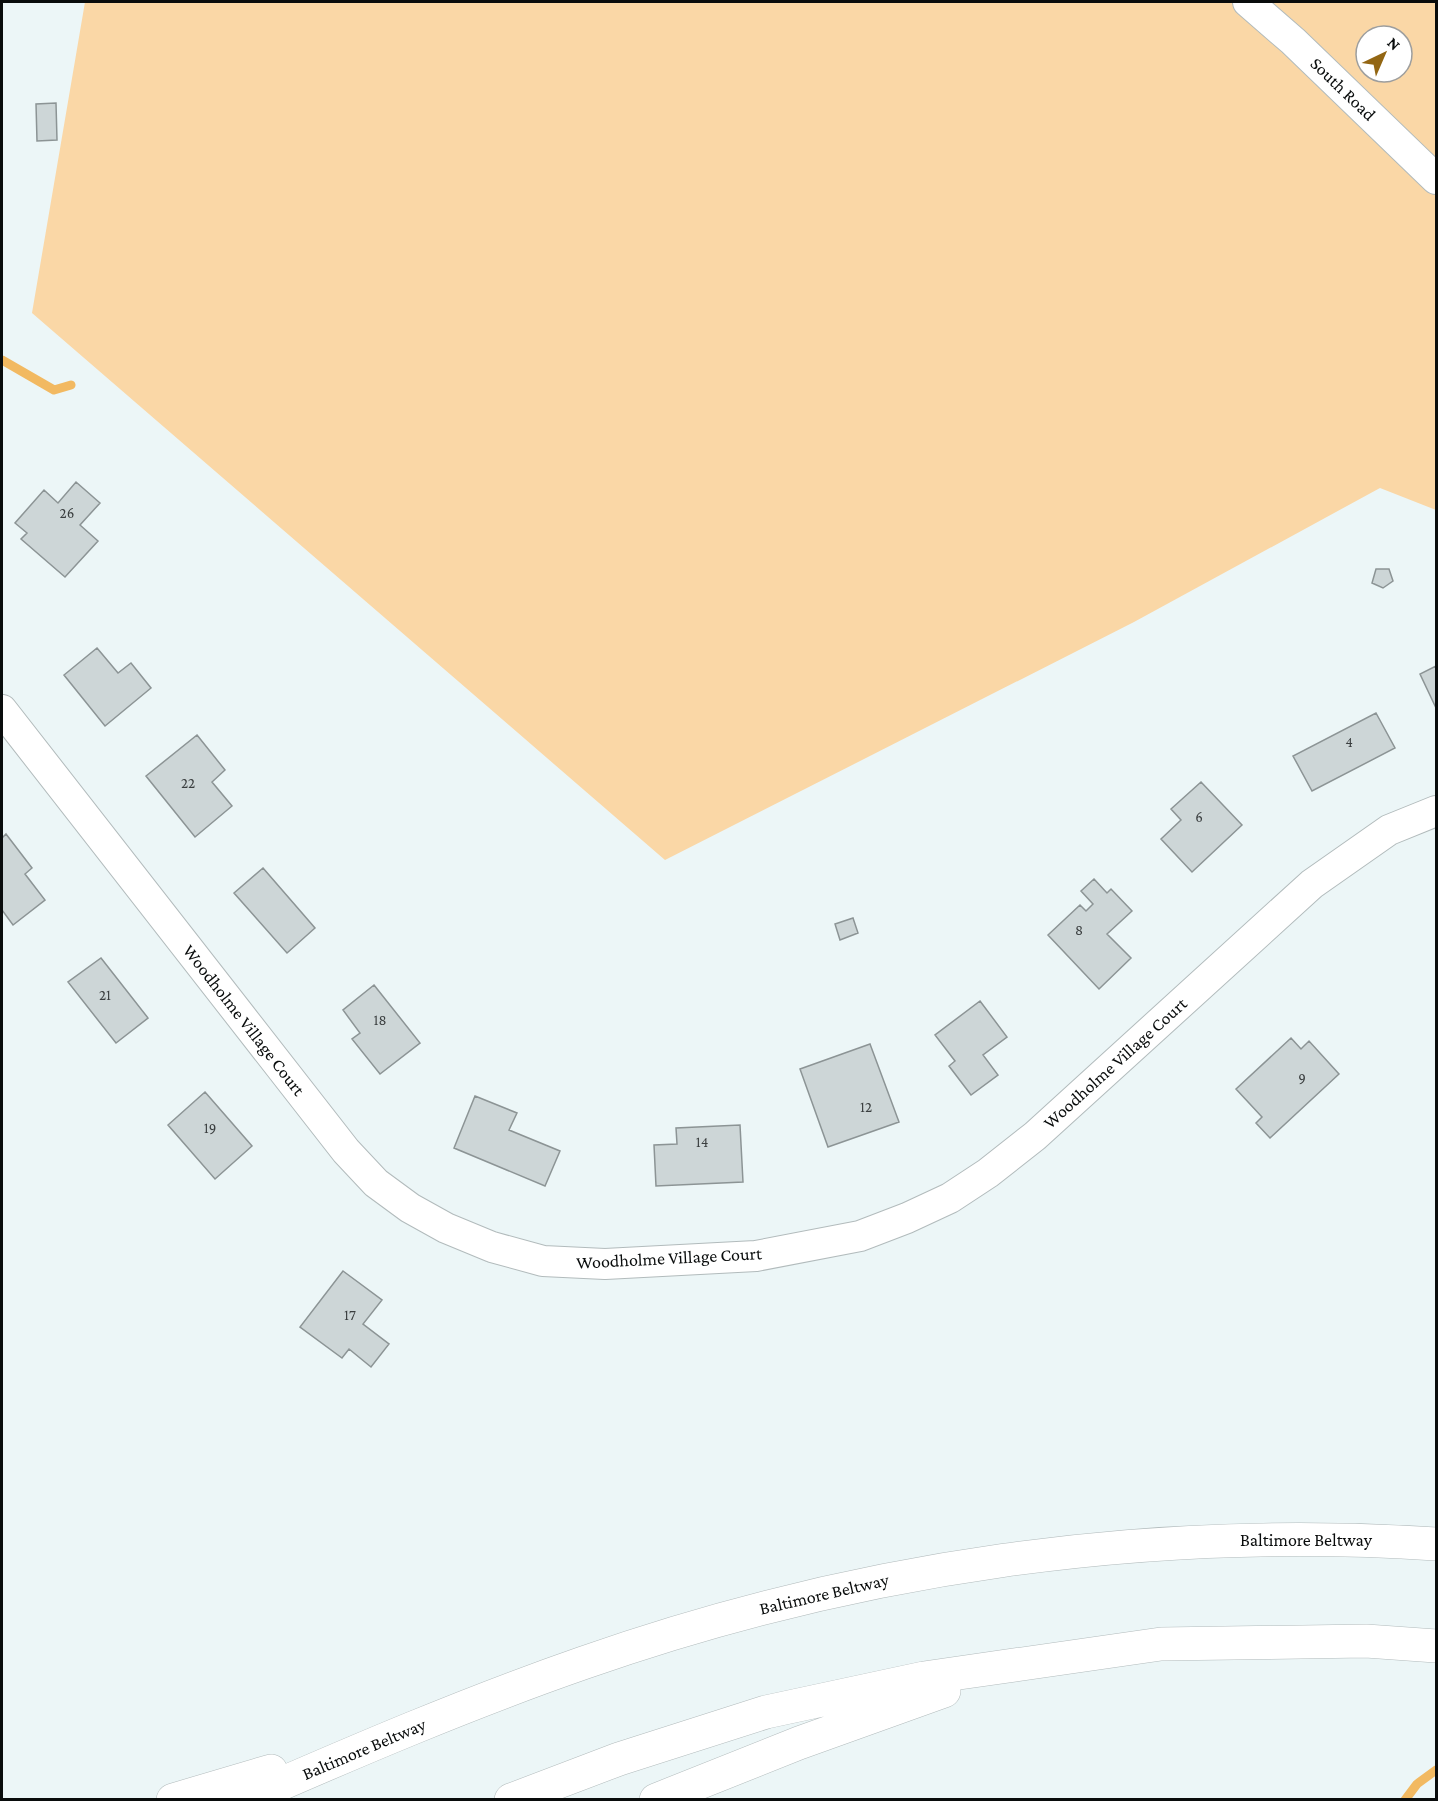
<svg xmlns="http://www.w3.org/2000/svg" width="1438" height="1801" viewBox="0 0 1438 1801" font-family="'Crimson Pro',serif">
	<style>
		.green { fill: #fad7a6; fill-rule: evenodd }
		.lines { fill: none; stroke-linecap: round; stroke-linejoin: round }
		.stream { stroke: #f2b961; stroke-width: 9 }
		.building { fill: #cdd6d7; stroke: #8c9495; stroke-width: 1.5 }
		.minor-casing { stroke: #b2bbbc; stroke-width: 32 }
		.motorway-casing { stroke: #b2bbbc; stroke-width: 34 }
		.minor { stroke: #fff; stroke-width: 30 }
		.motorway { stroke: #fff; stroke-width: 33 }
		.labels { text-anchor: middle; stroke-width: 4.5; stroke-linejoin: round; paint-order: stroke }
		.number-label { font-size: 15px; fill: #3a3e3f }
		.street-label { font-size: 18px; fill: #090c0c; stroke: #fff }
	</style>
	<rect width="100%" height="100%" fill="#ecf6f7"/>
	<path class="green" d="M85,2H1436V510L1380,488L1134,622L665,860L32,313ZM1366,36H1402V72H1366Z"/>
	<g class="lines">
		<path class="stream" d="M2,360L54,390L71,385
			M1405,1800L1417,1784L1436,1770"/>
	</g>
	<path class="building" d="M56,103L57,140L37,141L36,104Z
		M76,482L100,503L80,525L98,541L65,577L21,539L27,533L15,523L44,490L58,503Z
		M1376,569H1389L1393,581L1383,588L1372,583Z
		M97,648L118,673L131,663L151,688L105,726L64,675Z
		M1436,666V708L1420,674Z
		M1376,713L1395,748L1312,791L1293,756Z
		M197,735L225,770L212,782L232,806L195,837L146,776Z
		M1201,782L1242,825L1192,872L1161,839L1181,820L1171,809Z
		M6,834L32,868L25,874L45,900L13,925L2,910V838Z
		M263,868L315,928L287,953L234,893Z
		M1094,879L1107,893L1111,889L1132,911L1107,934L1131,958L1099,989L1048,935L1080,905L1086,911L1093,904L1081,891Z
		M853,918L858,933L840,940L835,924Z
		M101,958L148,1018L116,1043L68,982Z
		M374,985L420,1043L380,1074L352,1039L360,1033L343,1010Z
		M980,1001L1007,1037L983,1055L998,1075L971,1095L949,1066L955,1061L935,1035Z
		M1291,1038L1301,1049L1309,1041L1339,1074L1270,1138L1256,1123L1262,1117L1236,1089Z
		M870,1044L899,1122L828,1147L800,1069Z
		M205,1092L252,1146L215,1179L168,1125Z
		M475,1096L517,1113L509,1130L560,1151L545,1186L454,1148Z
		M740,1125L743,1182L656,1186L654,1145L677,1144L676,1128Z
		M343,1271L382,1300L363,1324L389,1344L371,1367L349,1349L342,1358L300,1327Z"/>
	<g class="lines">
		<defs>
			<path id="minor" d="M1248,2L1293,41L1436,179
				M2,710L346,1151L376,1183L410,1208L446,1228L492,1247L543,1261L605,1264L756,1256L860,1236L907,1218L950,1198L988,1173L1035,1136L1312,884L1389,830L1436,811"/>
			<path id="motorway" d="M173,1800L271,1771
				M244,1800C356,1751 468,1703 583,1663C856,1567 1147,1525 1436,1544
				M511,1800L619,1759L766,1712L924,1678L1161,1644L1366,1641L1436,1646
				M656,1800L799,1743L944,1691"/>
		</defs>
		<use href="#minor" class="minor-casing"/>
		<use href="#motorway" class="motorway-casing"/>
		<use href="#minor" class="minor"/>
		<use href="#motorway" class="motorway"/>
	</g>
	<g class="labels">
		<g class="number-label">
			<text x="67" y="518">26</text>
			<text x="1349" y="747">4</text>
			<text x="188" y="788">22</text>
			<text x="1199" y="822">6</text>
			<text x="1079" y="935">8</text>
			<text x="105" y="1000">21</text>
			<text x="380" y="1025">18</text>
			<text x="1302" y="1083">9</text>
			<text x="866" y="1112">12</text>
			<text x="210" y="1133">19</text>
			<text x="702" y="1147">14</text>
			<text x="350" y="1320">17</text>
		</g>
		<g class="street-label">
			<text transform="translate(1343 89) rotate(44)" y="6">South Road</text>
			<text transform="translate(244 1020) rotate(52)" y="6">Woodholme Village Court</text>
			<text transform="translate(1115 1063) rotate(-42)" y="6">Woodholme Village Court</text>
			<text transform="translate(669 1258) rotate(-3)" y="6">Woodholme Village Court</text>
			<text x="1306" y="1546">Baltimore Beltway</text>
			<text transform="translate(824 1594) rotate(-13)" y="6">Baltimore Beltway</text>
			<text transform="translate(364 1749) rotate(-23)" y="6">Baltimore Beltway</text>
		</g>
	</g>
	<rect width="1438" height="1801" fill="none" stroke="#090c0c" stroke-width="6"/>
	<g transform="translate(1384 54) rotate(44)"><circle r="28" fill="#ffffff" stroke="#9d9e9e" stroke-width="1.5"/>
	<path d="M0-4.5L10 22L0 15L-10 22Z" fill="#936613"/>
	<text y="-9" font-size="16" font-weight="bold" text-anchor="middle" fill="#090c0c">N</text>
	</g>
</svg>
